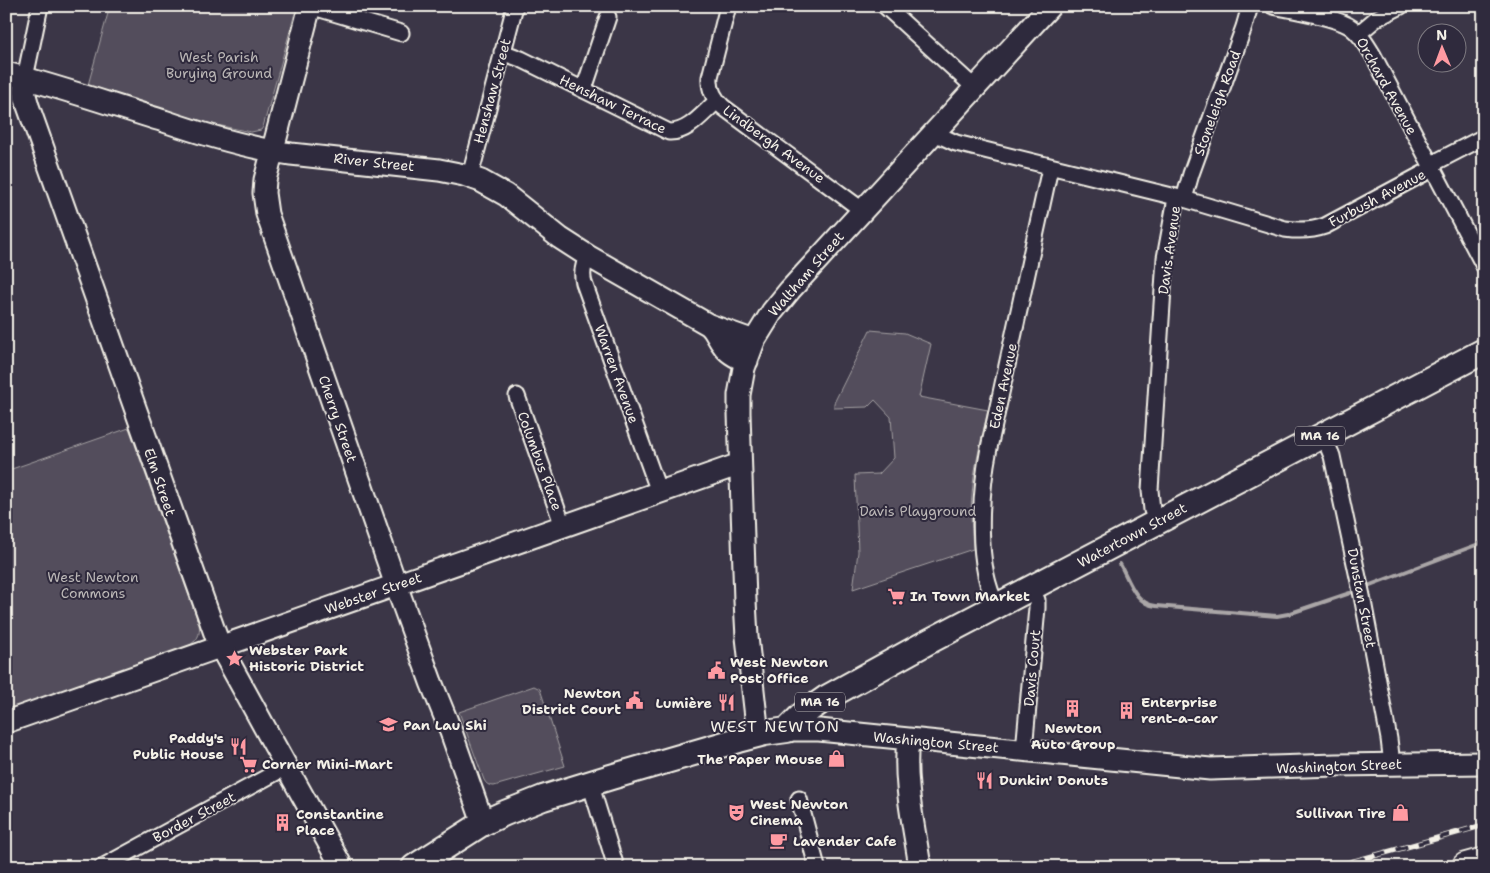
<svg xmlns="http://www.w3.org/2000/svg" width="1490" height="873" viewBox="0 0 1490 873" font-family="'Shantell Sans',sans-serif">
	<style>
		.green { fill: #534e5c; stroke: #a4a0a2 }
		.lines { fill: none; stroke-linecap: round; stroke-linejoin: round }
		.stream { stroke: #aaa6a7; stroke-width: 4 }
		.street-casing { stroke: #f4f1e8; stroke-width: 19 }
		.secondary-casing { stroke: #f4f1e8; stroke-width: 25 }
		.primary-casing { stroke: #f4f1e8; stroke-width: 28 }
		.highway-casing { stroke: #f4f1e8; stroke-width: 31 }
		.street { stroke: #2f2a3d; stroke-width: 15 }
		.secondary { stroke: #2f2a3d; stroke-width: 21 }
		.primary { stroke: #2f2a3d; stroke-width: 24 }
		.highway { stroke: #2f2a3d; stroke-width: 28 }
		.rail-casing { stroke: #f4f1e8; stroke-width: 5.5 }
		.rail { stroke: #2f2a3d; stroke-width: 4; stroke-dasharray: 11; stroke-linecap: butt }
		.labels { text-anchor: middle; stroke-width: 4; stroke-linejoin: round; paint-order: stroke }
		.shield { fill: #2f2a3d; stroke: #b9b5b5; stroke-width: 1 }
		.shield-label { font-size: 12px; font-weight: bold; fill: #f4f1e8 }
		.park-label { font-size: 14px; fill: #bcb8b7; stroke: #2f2a3d }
		.street-label { font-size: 14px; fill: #f4f1e8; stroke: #2f2a3d }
		.poi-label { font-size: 14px; font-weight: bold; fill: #f4f1e8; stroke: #2f2a3d; text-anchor: start }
		.quarter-label { font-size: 16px; letter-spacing: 1px; fill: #f4f1e8; stroke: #2f2a3d }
	</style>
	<rect width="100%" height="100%" fill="#3b3647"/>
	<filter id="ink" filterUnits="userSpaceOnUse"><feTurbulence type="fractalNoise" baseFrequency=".02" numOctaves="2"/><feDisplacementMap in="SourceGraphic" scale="10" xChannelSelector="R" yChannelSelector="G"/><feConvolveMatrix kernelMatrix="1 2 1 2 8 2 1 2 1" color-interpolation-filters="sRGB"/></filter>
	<g filter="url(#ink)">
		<path class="green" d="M110,6H297L263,127L261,130L251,132L207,123L88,85Z
			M870,330L905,333L931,344L919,397L988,410C982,438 974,466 972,495C970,513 972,531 973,549L853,589L858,552L855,475L879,474L894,458L891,417L875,400L868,407L834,408V403Z
			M129,428L199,624C201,635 197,641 188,646L6,710V471Z
			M534,686L540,689L565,766L494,786C489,786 486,784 484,780L459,712Z"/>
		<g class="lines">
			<path class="stream" d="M1120,564C1129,580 1135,604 1156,606L1277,616L1288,614L1350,593
				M1370,585L1484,542"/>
			<defs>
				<path id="street" d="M310,6L401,33
					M728,6L710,77C709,90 714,99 723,107L862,210
					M885,6L975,88
					M1273,6C1292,10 1338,17 1352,28C1361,35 1367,45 1373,55L1484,266
					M1358,34L1377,18L1401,6
					M502,52L521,59L669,132C688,133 703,113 717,101
					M25,78L40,6
					M584,89L608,17
					M935,131L943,137L956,143L1184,199L1285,229C1299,231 1311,231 1325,226L1432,169
					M1430,165L1484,137
					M470,176L515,6
					M1184,199L1191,174L1244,27L1250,6
					M588,256C583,265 581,273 584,283L659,492
					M517,396L563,526
					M1323,435L1332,456L1362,596L1389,739L1392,764
					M1157,523L1152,510L1150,490L1165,258L1176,198
					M997,606C975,566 980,493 989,448L1050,168
					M1024,750L1037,608V600L1031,588
					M590,783L616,867
					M799,799L817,867
					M102,867L286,767"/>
				<path id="secondary" d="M310,6L265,180L264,193L267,214L396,585L431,682L450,729L483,823
					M6,73C60,87 112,105 164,121C205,135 248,148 291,154L439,170L464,175L481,181L506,195L560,238L588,256L709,325L754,341
					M25,78L24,92L28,106L216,636L226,657L271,739L342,867
					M709,325C716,331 717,338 723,345C728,353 738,358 747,361
					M6,722L740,464
					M787,730H819L1210,769L1336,765L1484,763
					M758,735L747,637L745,601L739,413V395L744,368L754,341L772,312L790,290L1050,6
					M908,739C903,782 914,825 920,867"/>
				<path id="primary" d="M414,867L483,823L505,813L543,798L611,777L738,740L765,733L787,730L803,714L826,698L926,643L1484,351"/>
				<path id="highway" d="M1466,867L1484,862"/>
			</defs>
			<use href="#street" class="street-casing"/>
			<use href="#secondary" class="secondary-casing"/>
			<use href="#primary" class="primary-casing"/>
			<use href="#highway" class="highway-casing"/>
			<use href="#street" class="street"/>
			<use href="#secondary" class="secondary"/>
			<use href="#primary" class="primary"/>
			<use href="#highway" class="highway"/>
			<defs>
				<path id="rail" d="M1333,867L1406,847L1484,825"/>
			</defs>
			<use href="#rail" class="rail-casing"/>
			<use href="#rail" class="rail"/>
		</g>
	</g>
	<defs>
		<symbol id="supermarket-bare" viewBox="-9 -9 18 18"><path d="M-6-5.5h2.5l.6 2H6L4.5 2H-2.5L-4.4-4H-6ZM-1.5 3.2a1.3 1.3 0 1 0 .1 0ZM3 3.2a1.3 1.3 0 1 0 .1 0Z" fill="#ff9aa2" stroke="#2f2a3d" stroke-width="2.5" paint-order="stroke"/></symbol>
		<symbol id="sight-bare" viewBox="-9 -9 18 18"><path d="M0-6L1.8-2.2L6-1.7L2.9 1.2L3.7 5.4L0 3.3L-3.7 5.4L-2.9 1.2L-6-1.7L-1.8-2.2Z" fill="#ff9aa2" stroke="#2f2a3d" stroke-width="2.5" paint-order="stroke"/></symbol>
		<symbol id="civic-bare" viewBox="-9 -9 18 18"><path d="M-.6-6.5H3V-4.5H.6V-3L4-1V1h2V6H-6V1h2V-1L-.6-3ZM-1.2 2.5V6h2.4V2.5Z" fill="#ff9aa2" stroke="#2f2a3d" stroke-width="2.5" paint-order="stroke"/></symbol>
		<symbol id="restaurant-bare" viewBox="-9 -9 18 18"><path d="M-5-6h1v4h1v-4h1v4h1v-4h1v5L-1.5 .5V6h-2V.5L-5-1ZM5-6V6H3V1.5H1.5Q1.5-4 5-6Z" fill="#ff9aa2" stroke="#2f2a3d" stroke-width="2.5" paint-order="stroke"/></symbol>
		<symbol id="building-bare" viewBox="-9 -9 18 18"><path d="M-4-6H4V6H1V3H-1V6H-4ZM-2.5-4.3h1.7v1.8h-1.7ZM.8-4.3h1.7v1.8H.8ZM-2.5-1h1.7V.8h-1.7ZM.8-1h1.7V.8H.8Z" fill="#ff9aa2" stroke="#2f2a3d" stroke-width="2.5" paint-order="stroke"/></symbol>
		<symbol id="school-bare" viewBox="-9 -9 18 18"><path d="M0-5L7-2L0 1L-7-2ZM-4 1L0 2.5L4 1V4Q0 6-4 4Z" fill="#ff9aa2" stroke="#2f2a3d" stroke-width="2.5" paint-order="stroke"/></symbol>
		<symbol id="shop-bare" viewBox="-9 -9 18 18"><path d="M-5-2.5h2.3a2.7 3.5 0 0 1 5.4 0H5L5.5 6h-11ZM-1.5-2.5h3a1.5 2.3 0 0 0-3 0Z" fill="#ff9aa2" stroke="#2f2a3d" stroke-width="2.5" paint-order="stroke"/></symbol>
		<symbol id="theatre-bare" viewBox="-9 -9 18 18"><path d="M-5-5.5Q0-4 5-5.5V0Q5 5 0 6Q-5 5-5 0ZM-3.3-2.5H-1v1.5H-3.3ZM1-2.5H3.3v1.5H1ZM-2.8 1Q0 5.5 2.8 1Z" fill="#ff9aa2" stroke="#2f2a3d" stroke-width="2.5" paint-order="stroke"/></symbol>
		<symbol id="cafe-bare" viewBox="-9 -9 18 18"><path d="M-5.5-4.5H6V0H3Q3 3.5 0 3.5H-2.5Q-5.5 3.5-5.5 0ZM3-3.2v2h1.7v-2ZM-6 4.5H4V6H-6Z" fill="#ff9aa2" stroke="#2f2a3d" stroke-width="2.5" paint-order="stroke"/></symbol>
	</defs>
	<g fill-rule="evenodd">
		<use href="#supermarket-bare" x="884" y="584" width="25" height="25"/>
		<use href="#sight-bare" x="222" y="646" width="25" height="25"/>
		<use href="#civic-bare" x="704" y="658" width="25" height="25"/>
		<use href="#civic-bare" x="622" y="688" width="25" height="25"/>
		<use href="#restaurant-bare" x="714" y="690" width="25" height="25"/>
		<use href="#building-bare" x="1060" y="696" width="25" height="25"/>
		<use href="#building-bare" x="1114" y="698" width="25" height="25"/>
		<use href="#school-bare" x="376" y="712" width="25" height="25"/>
		<use href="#restaurant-bare" x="226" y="734" width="25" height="25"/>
		<use href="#shop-bare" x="824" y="746" width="25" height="25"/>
		<use href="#supermarket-bare" x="236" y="752" width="25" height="25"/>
		<use href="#restaurant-bare" x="972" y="768" width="25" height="25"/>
		<use href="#theatre-bare" x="724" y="800" width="25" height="25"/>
		<use href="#shop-bare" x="1388" y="800" width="25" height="25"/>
		<use href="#building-bare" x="270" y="810" width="25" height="25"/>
		<use href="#cafe-bare" x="766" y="828" width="25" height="25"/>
	</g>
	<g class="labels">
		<g class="shield">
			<rect x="1295" y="426.5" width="50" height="19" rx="4"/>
			<rect x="795" y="692.5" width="50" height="19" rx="4"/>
		</g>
		<g class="shield-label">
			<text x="1320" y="440">MA 16</text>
			<text x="820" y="706">MA 16</text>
		</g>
		<g class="park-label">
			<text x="219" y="62">West Parish<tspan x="219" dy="16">Burying Ground</tspan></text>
			<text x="918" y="516">Davis Playground</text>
			<text x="93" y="582">West Newton<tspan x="93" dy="16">Commons</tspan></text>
		</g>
		<g class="street-label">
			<text transform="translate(1387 86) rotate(61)" y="5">Orchard Avenue</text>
			<text transform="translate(492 91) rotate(-75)" y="5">Henshaw Street</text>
			<text transform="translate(1217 103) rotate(-70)" y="5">Stoneleigh Road</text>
			<text transform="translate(613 104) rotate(26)" y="5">Henshaw Terrace</text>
			<text transform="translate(774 144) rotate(36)" y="5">Lindbergh Avenue</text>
			<text transform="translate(374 162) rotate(6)" y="5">River Street</text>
			<text transform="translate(1377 198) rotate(-28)" y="5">Furbush Avenue</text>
			<text transform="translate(1169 250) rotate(-82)" y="5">Davis Avenue</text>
			<text transform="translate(806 274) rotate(-49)" y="5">Waltham Street</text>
			<text transform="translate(617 374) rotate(70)" y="5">Warren Avenue</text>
			<text transform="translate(1003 386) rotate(-78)" y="5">Eden Avenue</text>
			<text transform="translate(338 419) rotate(71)" y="5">Cherry Street</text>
			<text transform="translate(540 461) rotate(70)" y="5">Columbus Place</text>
			<text transform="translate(160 482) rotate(71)" y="5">Elm Street</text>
			<text transform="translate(1132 535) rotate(-28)" y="5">Watertown Street</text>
			<text transform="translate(373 593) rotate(-19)" y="5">Webster Street</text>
			<text transform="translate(1362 598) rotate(79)" y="5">Dunstan Street</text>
			<text transform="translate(1032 668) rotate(-85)" y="5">Davis Court</text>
			<text transform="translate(936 742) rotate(5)" y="5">Washington Street</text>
			<text transform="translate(1339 766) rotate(-2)" y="5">Washington Street</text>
			<text transform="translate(194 817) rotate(-28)" y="5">Border Street</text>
		</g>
		<g class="poi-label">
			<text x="910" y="601">In Town Market</text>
			<text x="249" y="655">Webster Park<tspan x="249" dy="16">Historic District</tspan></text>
			<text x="730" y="667">West Newton<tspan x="730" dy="16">Post Office</tspan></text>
			<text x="621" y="698" text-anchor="end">Newton<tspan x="621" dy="16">District Court</tspan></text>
			<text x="1141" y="707">Enterprise<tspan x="1141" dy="16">rent-a-car</tspan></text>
			<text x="712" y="708" text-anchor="end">Lumière</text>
			<text x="403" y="730">Pan Lau Shi</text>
			<text x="1073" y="733" text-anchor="middle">Newton<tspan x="1073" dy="16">Auto Group</tspan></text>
			<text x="224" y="743" text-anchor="end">Paddy's<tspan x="224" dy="16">Public House</tspan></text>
			<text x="823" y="764" text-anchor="end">The Paper Mouse</text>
			<text x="262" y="769">Corner Mini-Mart</text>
			<text x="999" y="785">Dunkin' Donuts</text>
			<text x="750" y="809">West Newton<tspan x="750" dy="16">Cinema</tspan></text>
			<text x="1386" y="818" text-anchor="end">Sullivan Tire</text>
			<text x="296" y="819">Constantine<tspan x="296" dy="16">Place</tspan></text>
			<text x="793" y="846">Lavender Cafe</text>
		</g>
		<g class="quarter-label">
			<text x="775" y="732">WEST NEWTON</text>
		</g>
	</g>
	<rect width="1490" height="873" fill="none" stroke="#2f2a3d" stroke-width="25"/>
	<rect x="12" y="12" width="1465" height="848" fill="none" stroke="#f4f1e8" stroke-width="2" filter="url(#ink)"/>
	<g transform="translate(1442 48) rotate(359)"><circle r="24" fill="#2f2a3d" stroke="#7e7a81"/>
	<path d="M0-4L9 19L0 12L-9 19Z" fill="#ff9aa2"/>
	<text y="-8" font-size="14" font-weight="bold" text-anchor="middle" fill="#f4f1e8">N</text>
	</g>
</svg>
